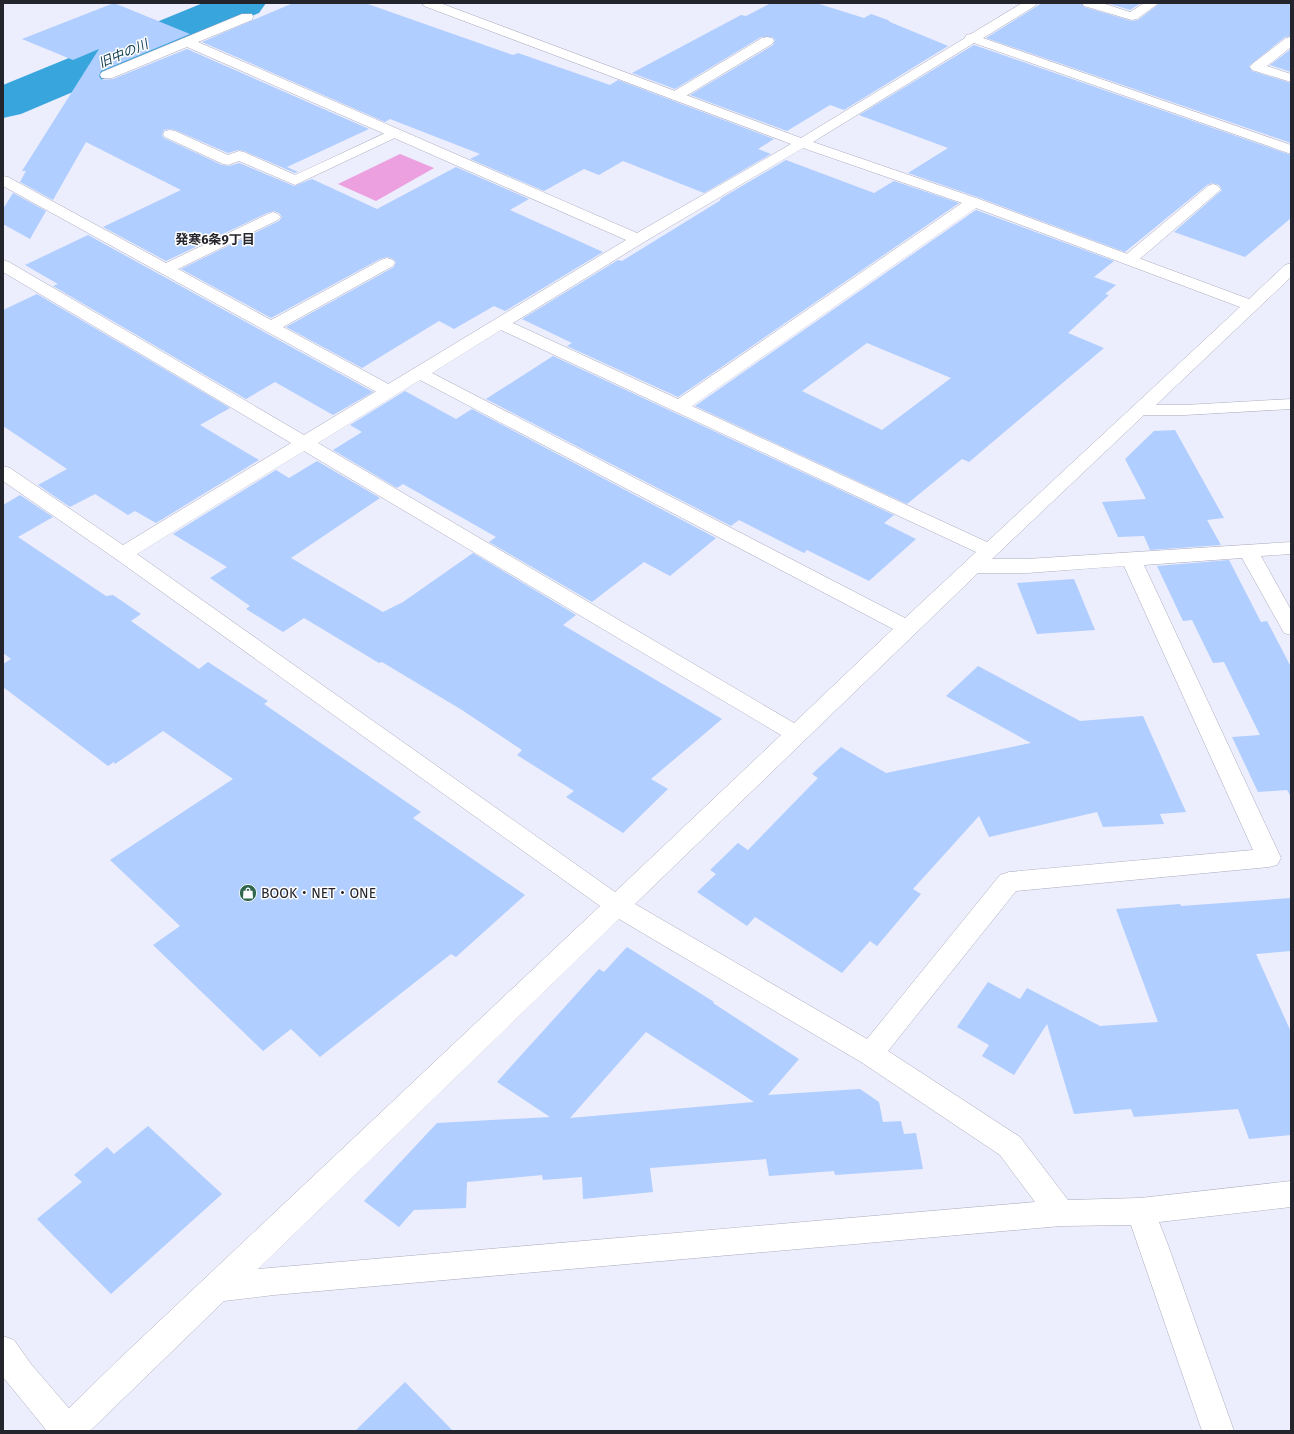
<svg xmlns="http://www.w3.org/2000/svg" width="1294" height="1434" viewBox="0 0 1294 1434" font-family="'Fira Sans','Noto Sans JP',sans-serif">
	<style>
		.green { fill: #eca0e0 }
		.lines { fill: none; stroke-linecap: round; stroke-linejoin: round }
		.river { fill: #38a5dc; fill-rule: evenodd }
		.building { fill: #b0ceff; fill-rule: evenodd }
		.service-casing { stroke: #ababbe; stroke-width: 1 }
		.minor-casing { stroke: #ababbe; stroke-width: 1 }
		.tertiary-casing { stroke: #ababbe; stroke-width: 1 }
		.service { fill: #fff; fill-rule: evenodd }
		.minor { fill: #fff; fill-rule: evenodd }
		.tertiary { fill: #fff; fill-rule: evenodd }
		.labels { text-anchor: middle; stroke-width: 3; stroke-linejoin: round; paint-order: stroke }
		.far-water-label { font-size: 13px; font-style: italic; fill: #09384f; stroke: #fff }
		.far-neighbourhood-label { font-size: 13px; font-weight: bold; fill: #24242c; stroke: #fff }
		.poi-label { font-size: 14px; fill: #24242c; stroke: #fff; text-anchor: start }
	</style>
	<rect width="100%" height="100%" fill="#ecedfd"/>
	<path class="green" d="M400,154L434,168L376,201L338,184Z"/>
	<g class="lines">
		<path class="river" d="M203,3H266L259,13L21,114L3,118V85Z"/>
	</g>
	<path class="building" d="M114,3L190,34L101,71L99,76L102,80L113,79L187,49L369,129L287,167L298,172L295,173L244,151L238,150L228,153L175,130L170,129L164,130L162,135L164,138L222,165L229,166L239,163L294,186L312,179L377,209L456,167L529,199L510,210L603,252L505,311L494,306L454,329L439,321L362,368L388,382L286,327L394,267L396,262L393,259L387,257L380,259L271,318L181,269L279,221L282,217L279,213L274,211L267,213L166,261L103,227L181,190L86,142L53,200L20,182L26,171H22L99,49L73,60L22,39Z
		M293,3H365L513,55L518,53L610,85L618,80L774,139L758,149L771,154L704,193L623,161L599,175L584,169L544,191L470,159L480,154L390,119L385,122L202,42Z
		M771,3H816L864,18L871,14L888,20L890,22L948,46L844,110L830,105L787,131L690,95L773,45L775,40L772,37H761L675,89L632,73L741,15L746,16Z
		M1042,3H1081L1084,7L1132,21L1138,20L1160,3H1291V36L1285,37L1249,66L1252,71L1291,83V143L986,38Z
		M1107,3H1141L1130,10Z
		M974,45L1291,155V218L1245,257L1174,232L1222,190L1219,185L1212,183L1207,185L1125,252L980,198L908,173L948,148L859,115Z
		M1291,49V72L1270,65Z
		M786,160L874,193L894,181L959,203L678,397L567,346L572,343L522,319L618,260L622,261L721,200L720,199Z
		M13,193L46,211L30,239L3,224V209Z
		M976,210L1114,261L1094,277L1116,285L1105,294L1109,295L1068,333L1104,348L969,462L962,459L907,504L695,406ZM867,343L951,378L882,430L802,391Z
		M88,235L373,392L333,415L275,382L246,399L53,286L58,284L25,265Z
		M37,294L230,408L200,425L259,460L156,523L135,511L128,515L95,494L70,507L38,485L67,469L3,426V310Z
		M553,356L894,515L884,523L916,539L869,581L807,550L804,553L739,520L731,526L486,399Z
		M405,391L456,419L472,409L716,538L670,576L644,562L592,602L489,542L496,537L403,484L397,488L333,450L362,432L350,425Z
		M1175,430L1224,518L1207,520L1221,545L1150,550L1144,536L1118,537L1102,502L1146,499L1125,459L1154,431Z
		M317,461L380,498L291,558L383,612L403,602L473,553L576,615L563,625L722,719L651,779L668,789L623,833L566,797L574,791L517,755L522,750L462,710L382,662L379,663L304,618L283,632L246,609L250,606L210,578L227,567L173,534L276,470L289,478Z
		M20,495L53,517L18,537L106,596L113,595L141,614L131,621L199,669L208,662L268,701L264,704L421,812L413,818L525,895L456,957L451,954L320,1057L291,1029L263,1051L153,945L180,926L110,860L233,779L163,731L115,764L114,762L108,766L3,687V664L11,659L3,653V505Z
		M1229,560L1261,622L1267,621L1291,667V797L1287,790L1258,792L1232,737L1260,735L1224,662L1213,663L1192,620L1183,621L1157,566Z
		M1074,579L1095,630L1037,634L1017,583Z
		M978,666L1080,721L1143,716L1186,812L1160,814L1164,824L1103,827L1097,812L989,837L979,816L913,889L921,894L877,946L870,941L842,973L755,917L747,926L697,892L716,874L710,870L738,843L748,850L818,778L812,774L841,747L886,773L1031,743L946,696Z
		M1291,898V951L1256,954L1291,1032V1135L1249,1139L1238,1109L1134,1117L1131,1109L1074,1114L1047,1024L1014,1075L982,1056L989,1045L957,1027L988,982L1020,999L1027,988L1100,1026L1158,1022L1116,909L1180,904L1181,906Z
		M627,947L714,1002L713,1003L799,1059L768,1095L860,1089L879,1102L883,1122L901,1121L904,1134L916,1133L923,1169L835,1175L834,1171L769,1176L766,1159L650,1168L653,1192L583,1199L582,1177L543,1180L542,1175L467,1182L466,1208L414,1210L399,1227L364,1201L437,1123L550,1117L497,1082L599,969L604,972ZM646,1032L745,1096L754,1102L570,1118Z
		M148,1126L222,1194L111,1294L37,1219L82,1182L74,1175L107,1147L114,1154Z
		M405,1382L453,1431H355Z"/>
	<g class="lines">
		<defs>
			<path id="service" d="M767,37L772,38L774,41L772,44L681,99L676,100L671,99L669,96L671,93L762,38Z
				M394,129L399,130L401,133L399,136L295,185L239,161L228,165L223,164L165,137L163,134L165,131L170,130L175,131L228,155L239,151L244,152L295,175Z
				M3,176L8,177L166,263L268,214L273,212L278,214L281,217L278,220L178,269L271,320L381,260L387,258L393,260L395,263L393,266L283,327L394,387L397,391L394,395L388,396L382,395L3,186Z
				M1213,184L1218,186L1221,189L1218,192L1135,263L1129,265L1123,263L1121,260L1123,257L1208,186Z"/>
			<path id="minor" d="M422,3H440L801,138L965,38L966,35L971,34L1022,3H1037L1035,6L983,38L1291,145V154L974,43L813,142L979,199L1249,299L1285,265L1291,263V277L1156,405H1185L1291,399V409L1185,415H1144L992,559H1027L1291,542V554L1261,556L1291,610V635L1284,633L1242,558L1144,565L1281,858L1277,865L1269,867L1016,891L888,1051L1020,1137L1068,1200L1140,1198L1291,1181V1207L1159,1222L1168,1245L1234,1431H1202L1131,1225L1061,1226L274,1295L224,1301L90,1431H52L57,1420L116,1362L600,906L116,559L3,481V466L10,468L123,545L291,443L3,272V260L9,262L304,435L626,240L187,47L112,78H102L100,75L102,72L242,14H252L253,17L252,20L198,42L637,233L791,144L424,6ZM803,148L962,203L678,399L513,323L644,242ZM976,208L1240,307L987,542L692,406ZM501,330L976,552L905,618L432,373ZM420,380L893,629L794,723L318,443ZM304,451L781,735L615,892L137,554ZM1124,566L1253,850L1009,872L1000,875L867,1039L635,904L978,573H1027ZM619,919L861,1062L1000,1155L1035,1202L258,1269Z
				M1082,3H1102L1130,12L1144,3H1159L1137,19L1132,20L1084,6Z
				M1291,37V47L1267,66L1291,74V82L1252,70L1250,67L1252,64L1286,38Z"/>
			<path id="tertiary" d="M3,1336L14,1340L31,1364L79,1420L84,1431H47L3,1377Z"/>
		</defs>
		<use href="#service" class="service-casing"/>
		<use href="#minor" class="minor-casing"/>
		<use href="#tertiary" class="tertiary-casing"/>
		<use href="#service" class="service"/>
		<use href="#minor" class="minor"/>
		<use href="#tertiary" class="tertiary"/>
	</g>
	<defs>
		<symbol id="shop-disc" viewBox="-11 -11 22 22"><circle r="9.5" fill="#2e654d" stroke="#fff"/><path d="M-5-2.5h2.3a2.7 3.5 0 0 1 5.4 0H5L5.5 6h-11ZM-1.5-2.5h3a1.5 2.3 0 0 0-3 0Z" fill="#fff"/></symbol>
	</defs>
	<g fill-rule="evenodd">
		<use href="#shop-disc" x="238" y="883" width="20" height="20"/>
	</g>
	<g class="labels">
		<g class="far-water-label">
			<text transform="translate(123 53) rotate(-23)" y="5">旧中の川</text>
		</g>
		<g class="far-neighbourhood-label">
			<text x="215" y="244">発寒6条9丁目</text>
		</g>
		<g class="poi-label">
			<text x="261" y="898">BOOK・NET・ONE</text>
		</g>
	</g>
	<rect width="1294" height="1434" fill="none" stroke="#24242c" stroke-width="8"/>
</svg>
